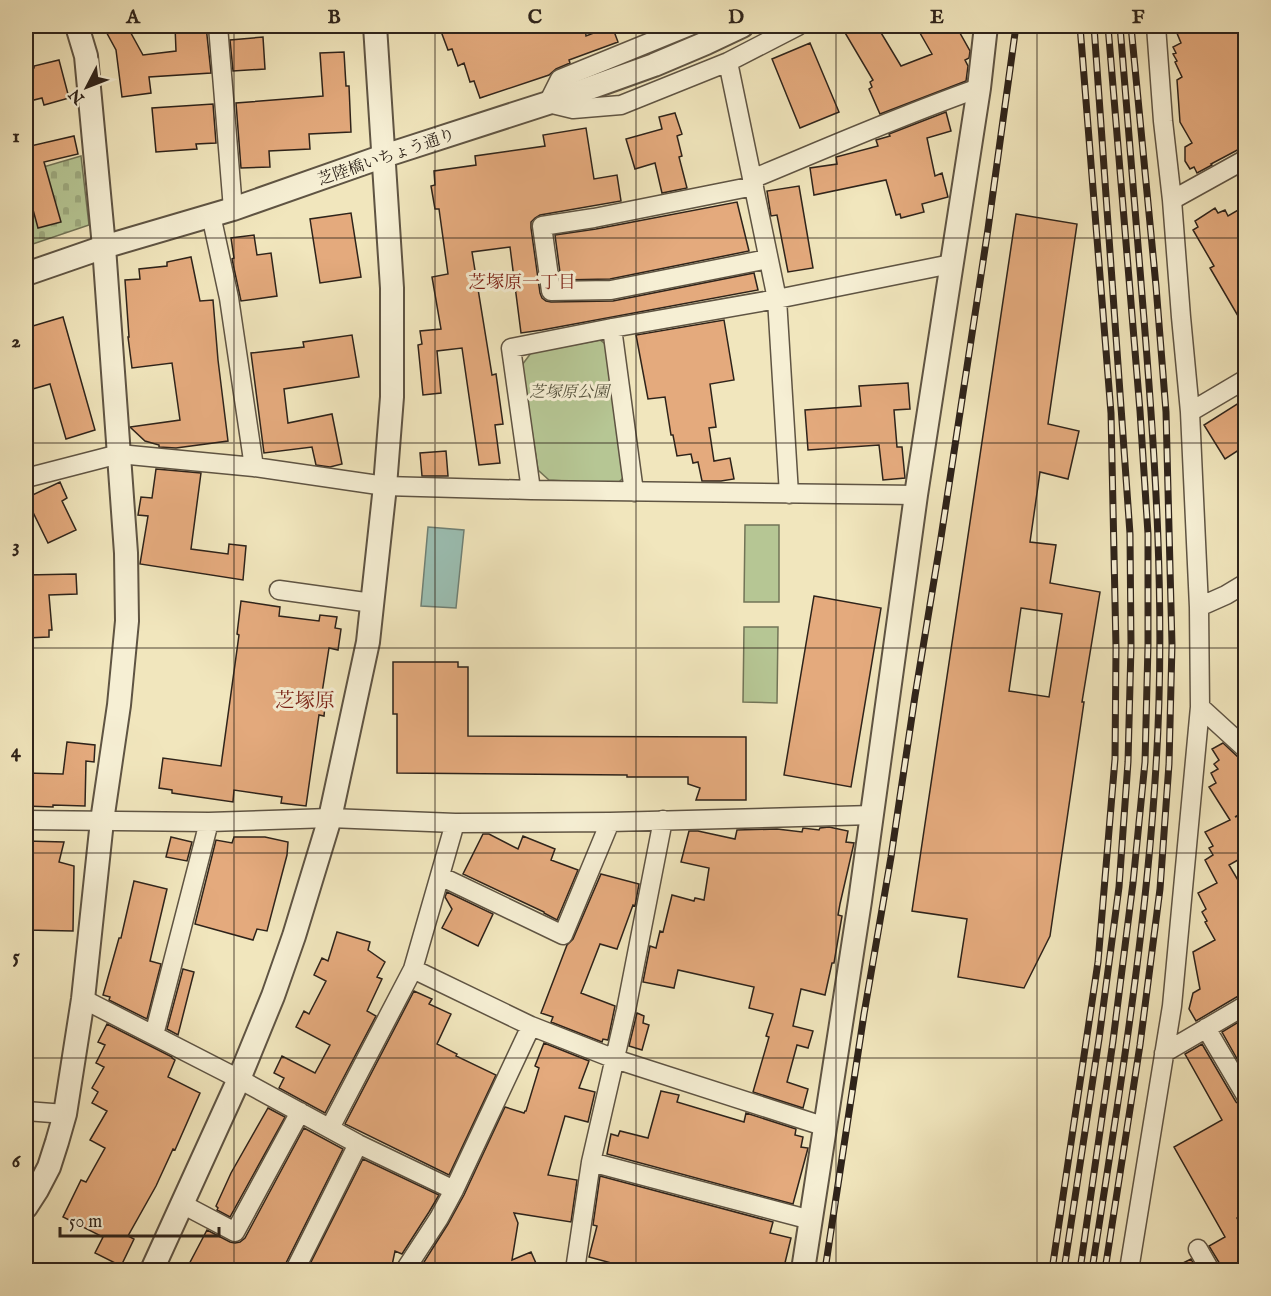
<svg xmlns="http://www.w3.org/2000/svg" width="1271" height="1296" viewBox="0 0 1271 1296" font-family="'IM FELL English','Noto Serif JP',serif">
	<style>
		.green { fill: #b6c694; stroke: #727457; stroke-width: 1.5 }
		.cemetery { fill: url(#cemetery-stones); stroke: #727457; stroke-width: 1.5 }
		.water { fill: #9bbfb3; stroke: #6f8176; stroke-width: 1.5 }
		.building { fill: #e4aa7d; stroke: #2e231a; stroke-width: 1.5; fill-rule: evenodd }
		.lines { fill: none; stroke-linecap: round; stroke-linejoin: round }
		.minor-casing { stroke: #5f5443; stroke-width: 21 }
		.tertiary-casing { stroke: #5f5443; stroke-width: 26 }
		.minor { stroke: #f6efd4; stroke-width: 18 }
		.tertiary { stroke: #f6efd4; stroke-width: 22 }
		.rail-casing { stroke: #2e231a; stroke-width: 7 }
		.rail { stroke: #f6efd4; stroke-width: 4.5; stroke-dasharray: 14; stroke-linecap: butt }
		.grid { fill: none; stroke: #2e231a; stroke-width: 1.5; stroke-opacity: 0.55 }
		.labels { text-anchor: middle; stroke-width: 6; stroke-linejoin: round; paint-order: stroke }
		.street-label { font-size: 16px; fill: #2e231a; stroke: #f6efd4 }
		.park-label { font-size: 16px; font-style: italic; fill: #57543f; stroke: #f6efd4 }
		.neighbourhood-label { font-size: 18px; fill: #7a1f14; stroke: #f6efd4 }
		.quarter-label { font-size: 20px; fill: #7a1f14; stroke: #f6efd4 }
		.neatline { fill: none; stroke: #2e231a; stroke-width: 2 }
		.grid-label { font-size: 20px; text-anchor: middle; font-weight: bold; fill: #2e231a }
	</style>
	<defs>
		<pattern id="cemetery-stones" width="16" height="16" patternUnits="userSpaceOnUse" patternTransform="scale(1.5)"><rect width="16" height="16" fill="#b6c694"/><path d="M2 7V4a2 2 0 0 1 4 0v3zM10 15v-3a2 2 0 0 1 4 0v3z" fill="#9daa7f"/></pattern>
	</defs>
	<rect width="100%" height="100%" fill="#f1e6bd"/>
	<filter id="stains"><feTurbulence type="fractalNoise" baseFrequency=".00333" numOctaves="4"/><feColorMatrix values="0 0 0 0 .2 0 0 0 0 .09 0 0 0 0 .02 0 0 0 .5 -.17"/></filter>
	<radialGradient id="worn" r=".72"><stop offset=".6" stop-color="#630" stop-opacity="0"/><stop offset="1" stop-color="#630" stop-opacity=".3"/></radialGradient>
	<path class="green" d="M600,340L608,346L624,477L617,484L549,480L538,470L522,365L531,353Z
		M745,525H779V602H744Z
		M744,627H778L777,703L743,702Z"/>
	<path class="cemetery" d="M81,156L89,225L27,246L26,238V172Z"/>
	<path class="water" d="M428,527L464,530L456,608L421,606Z"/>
	<path class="building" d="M103,26H127L143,55L176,51L175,26H206L211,73L149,77L151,93L122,97L116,50Z
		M439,26H453L456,30L470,26L473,31L489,26H585L586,36L612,26L618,42L569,60L570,63L556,69L549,75L480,98L474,81L470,82L464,63L458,66L452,49L448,50Z
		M841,26H877L901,66L932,54L916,26H956L970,51L969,58L965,60L968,66L966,81L880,114L869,89L872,87L870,82L873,80Z
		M1174,26H1245V146L1211,164L1212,165L1197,173L1194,167L1190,169L1185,161V147L1192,143L1180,122L1177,80L1182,77L1175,62L1177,61L1173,54L1176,53L1173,47L1181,43Z
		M263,37L265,69L233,71L230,40Z
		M810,43L839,112L800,128L772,59Z
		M344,52L346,86H349L351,132L309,134L310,149L269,151L270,167L241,168L236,103L323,96L320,53Z
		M59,60L69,98L44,105L42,98L26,102V70L34,68V66Z
		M213,104L216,143L196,144L197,149L156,152L152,108Z
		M946,112L951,131L927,138L935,176L942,173L948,197L922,204L924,212L901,218L900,214L896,215L886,180L814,195L810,168L837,164L836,157L878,146L876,140L890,136L889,134Z
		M675,113L682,134L677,136L682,156L679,157L687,188L662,193L655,163L635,169L626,139L662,129L659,117Z
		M586,128L594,179L617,175L621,201L540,215L535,218L531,222V228L540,293L542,298L546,301L551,302L613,301L754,273L758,290L542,330L521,333L510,247L472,252L492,375L496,374L503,424L495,425L500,463L479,465L462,348L437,351L441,393L423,395L418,345L422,344L420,331L441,329L432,277L448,274L439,209H435L431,186L435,185L434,171L476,165L475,156L545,146L543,135Z
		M74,136L78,154L44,162L61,222L38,228L26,184V147Z
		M799,186L813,268L788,272L777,215L771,216L767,191Z
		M737,202L749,251L610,279L561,280L555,235L596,229Z
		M1245,206V328L1210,268L1214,266L1193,230L1198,227L1195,221L1215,208L1218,213L1225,210L1228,216Z
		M351,213L361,277L320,283L310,219Z
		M1016,214L1077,224L1048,424L1079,431L1068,479L1040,472L1030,542L1056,545L1050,583L1100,592L1082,702H1084L1050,936L1024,988L958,977L967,919L912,911ZM1021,608L1062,614L1049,697L1009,691Z
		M254,235L257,255L271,253L277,296L241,301L232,259L234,258L231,238Z
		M191,257L200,301L213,300L218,360L228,441L176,448L159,447V445L145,441L130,427L180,420L172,363L132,368L128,337H129L125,280L140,279L139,269L167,266V262Z
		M63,317L95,430L66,439L50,384L26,391V328Z
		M724,320L734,380L710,384L716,427L709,428L714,461L730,458L734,479L721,481H702L698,462L693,463L691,454L677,456L673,435H671L665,397L648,399L636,335Z
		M352,335L359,377L284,389L288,423L332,414L342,464L330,467L316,465L312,447L264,453L251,353L304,347L303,342Z
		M908,383L910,409L894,410L897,447H902L905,478L883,480L879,445L808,450L805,410L861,406L859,386Z
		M1245,399V446L1225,459L1204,425Z
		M446,451L448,476H422L420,453Z
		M156,469L201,473L191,549L228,554L229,544L246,546L243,580L140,564L148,516L138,515L141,497L152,498Z
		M60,482L67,498L62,501L76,530L48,543L26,498Z
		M76,574L77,594L49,595L52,630H49V637L26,638V575Z
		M814,596L881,608L851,787L784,775Z
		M241,601L280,607L279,616L319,621L320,615L337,617L335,628L341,629L338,650L329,648L322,693L326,694L324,716L319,715L306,806L281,803L282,797L234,790L233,802L172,793V790L159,788L163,758L221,766L239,635L237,634Z
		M393,662H458V667H468V736L746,737V800H696L700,788L688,784V777H627V775L397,773V714H393Z
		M67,742L95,745L94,762L86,761L85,806L53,805V807L26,806L27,773L63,774Z
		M1223,743L1238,757L1245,760V811L1235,817L1238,816L1245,831V856L1229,865L1245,892V994L1240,995L1196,1021L1189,1009L1193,993L1200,989L1193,952L1215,940L1205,922L1207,921L1202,912L1206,909L1198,893L1217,883L1205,860L1213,855L1209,848L1213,846L1205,832L1230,820L1209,787L1216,783L1211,773L1218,769L1214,764L1219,760L1212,749Z
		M829,827L848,831L846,842L854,843L840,904L838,915L842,916L834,963H832L825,995L801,989L793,1026L813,1031L808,1048L797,1045L787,1082L808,1089L803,1108L753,1092L769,1037L766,1036L773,1014L749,1008L754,987L678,970L674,988L643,982L650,946L656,948L660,931L663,932L672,895L694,901L695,898L704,900L709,868L681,862L689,831H698L735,839L737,830L777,829L802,832L803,828L819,830L820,828Z
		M483,834H489L518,849L523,836L555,849L551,860L578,870L557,920L544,913V912L463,874Z
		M171,837L192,842L187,861L166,857Z
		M234,837H265L288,842L287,855L267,931L257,929L253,940L195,924L216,840L232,843Z
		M26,841L64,842L59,862L74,866L73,931L26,930Z
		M601,874L639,884L635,906L633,905L617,949L600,944L581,993L615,1006L608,1040L603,1039L602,1042L551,1022L553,1017L541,1013L567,945L573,939Z
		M134,881L167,889L150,961L161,964L147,1019L109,1000L110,997L103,995L119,938H121Z
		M447,892L493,914L478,946L442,928L452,909L445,897Z
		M337,932L370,942L368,950L385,962L377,977L382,979L367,1011L376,1016L325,1113L279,1088L284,1078L274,1073L282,1056L315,1073L330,1045L296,1027L304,1011L309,1014L326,981L314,975L322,958L328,961Z
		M183,969L194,972L178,1035L167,1029Z
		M414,991L432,999L429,1004L451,1014L437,1044L457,1054L456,1056L496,1075L449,1175L345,1124Z
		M637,1013L644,1016L643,1023L649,1025L642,1050L629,1046Z
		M1245,1018V1073L1222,1032Z
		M107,1024L172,1057V1058L175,1060L168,1077L200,1093L175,1150L173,1149L156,1186L128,1236L134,1239L121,1266L95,1253L103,1237L63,1217L81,1180L86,1182L105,1148L90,1140L107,1111L92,1103L98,1092L92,1088L104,1067L96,1063L105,1045L98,1042Z
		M544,1043L589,1061L579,1088L595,1092L588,1122L565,1116L548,1175L577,1180L571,1222L514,1213L518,1223L512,1260L531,1252L539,1270H448L424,1262L448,1224L464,1195L505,1107L524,1113L525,1111H526L539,1068L535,1066Z
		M1202,1044L1236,1102L1240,1105L1245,1107V1213L1237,1218L1245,1233V1270H1221L1220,1264L1209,1246L1225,1237L1174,1147L1222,1120L1185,1054Z
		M661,1091L679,1095L677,1102L744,1122L746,1113L796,1129L795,1135L803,1137L801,1147L808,1148L793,1204L607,1154L611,1134L618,1136L620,1131L648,1138Z
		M268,1108L285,1117L230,1217L217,1210L218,1208L216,1206L231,1173Z
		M304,1128L343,1149L285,1265L284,1270H186L207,1230L230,1242L235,1243L240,1242L245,1238Z
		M363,1159L439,1195L429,1212L402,1254L395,1251L391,1270H307Z
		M600,1176L773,1222L770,1233L791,1238L784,1267L778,1265L776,1270H637L589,1257L597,1226L593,1225Z
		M1191,1259L1197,1270H1169Z"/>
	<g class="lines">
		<defs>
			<path id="minor" d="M218,26L233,209
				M690,26L560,79L548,103L573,109L621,105L728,62L798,26
				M728,62L777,299L789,494
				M752,179C827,148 902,115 979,88
				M754,186L594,218L542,226L551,291L611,290L768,259
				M1172,200L1246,159
				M211,215L229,298L254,467
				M612,328L634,492
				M1190,412L1246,379
				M26,478L119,454L254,467L385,486L531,490L916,495
				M531,490L511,348L612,328L777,299L951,264
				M279,590L372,603
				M1199,607L1226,595L1246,583
				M1200,707L1246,749
				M26,820L209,822L330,818L455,823L610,822L873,815
				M440,876L563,935L610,822
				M413,969L531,1026L615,1059L826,1127
				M83,999L239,1079L358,1144L454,1190
				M1206,1028L1246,1096
				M154,1035L209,822
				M1164,1053L1246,1005
				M26,1111L65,1114
				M330,1128L413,969L455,823
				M591,1162L811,1220
				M182,1204L235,1232L300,1112
				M1198,1249L1210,1270
				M295,1270L358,1144
				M405,1270L439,1218L454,1190L531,1026
				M575,1270L591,1162L626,1010L663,820
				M1129,1270L1172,1006L1200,707L1199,607L1190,412L1181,317L1172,200L1163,121L1156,26"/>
			<path id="tertiary" d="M26,274L107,246L233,209L384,156L548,103L654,65L706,43L742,26
				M26,1207L37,1190L49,1167L57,1142L65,1114L83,999L102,821L119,705L127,621L126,553L104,247L86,56L77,26
				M152,1270L239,1079L273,996L294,936L330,818L368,642L385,486L392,397V288L375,26
				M803,1270L860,901L916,495L979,88L986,26"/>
		</defs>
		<use href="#minor" class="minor-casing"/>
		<use href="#tertiary" class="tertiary-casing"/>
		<use href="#minor" class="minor"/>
		<use href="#tertiary" class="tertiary"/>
		<defs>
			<path id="rail" d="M825,1270L864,1014L891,857L915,696L940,544L988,229L1016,26
				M1052,1270L1098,962L1115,759L1116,648L1111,413L1080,26
				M1064,1270L1099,1039L1119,887L1128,762L1131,646L1130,534L1094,26
				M1080,1270L1113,1041L1133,883L1145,762L1148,645V534L1140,411L1108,26
				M1092,1270C1118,1103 1146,935 1156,766C1166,609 1155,451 1142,295C1135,205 1127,115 1120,26
				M1105,1270L1140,1045L1160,889L1169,764L1172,645L1166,412L1156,286L1131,26"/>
		</defs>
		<use href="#rail" class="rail-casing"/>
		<use href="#rail" class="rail"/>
	</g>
	<path class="grid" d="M234,26V1270M435,26V1270M636,26V1270M836,26V1270M1037,26V1270M26,238H1246M26,443H1246M26,648H1246M26,853H1246M26,1058H1246"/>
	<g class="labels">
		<g class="street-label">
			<text transform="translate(386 156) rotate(-19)" y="6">芝陸橋いちょう通り</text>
		</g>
		<g class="park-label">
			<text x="569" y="397">芝塚原公園</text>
		</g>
		<g class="neighbourhood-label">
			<text x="522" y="288">芝塚原一丁目</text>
		</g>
		<g class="quarter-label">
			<text x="305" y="707">芝塚原</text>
		</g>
	</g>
	<rect width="1271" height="1296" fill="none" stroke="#f1e6bd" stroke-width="66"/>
	<g transform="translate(87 87) rotate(228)" stroke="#f6efd4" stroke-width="4.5" paint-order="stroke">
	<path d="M0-4.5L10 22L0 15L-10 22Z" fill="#2e231a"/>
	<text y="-9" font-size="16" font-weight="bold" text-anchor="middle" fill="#2e231a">N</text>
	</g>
	<path d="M60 1227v9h159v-9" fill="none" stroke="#2e231a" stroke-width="3"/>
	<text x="69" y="1227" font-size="18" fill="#2e231a" stroke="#f6efd4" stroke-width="4.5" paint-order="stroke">50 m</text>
	<rect x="33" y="33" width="1205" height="1230" class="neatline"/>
	<g class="grid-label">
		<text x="133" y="23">A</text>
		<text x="334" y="23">B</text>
		<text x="535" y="23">C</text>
		<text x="736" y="23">D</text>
		<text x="937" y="23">E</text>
		<text x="1138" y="23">F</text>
		<text x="16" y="142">1</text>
		<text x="16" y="347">2</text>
		<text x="16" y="552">3</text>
		<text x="16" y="757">4</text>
		<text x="16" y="962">5</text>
		<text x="16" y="1167">6</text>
	</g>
	<rect width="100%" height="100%" filter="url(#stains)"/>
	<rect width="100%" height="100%" fill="url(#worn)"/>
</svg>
